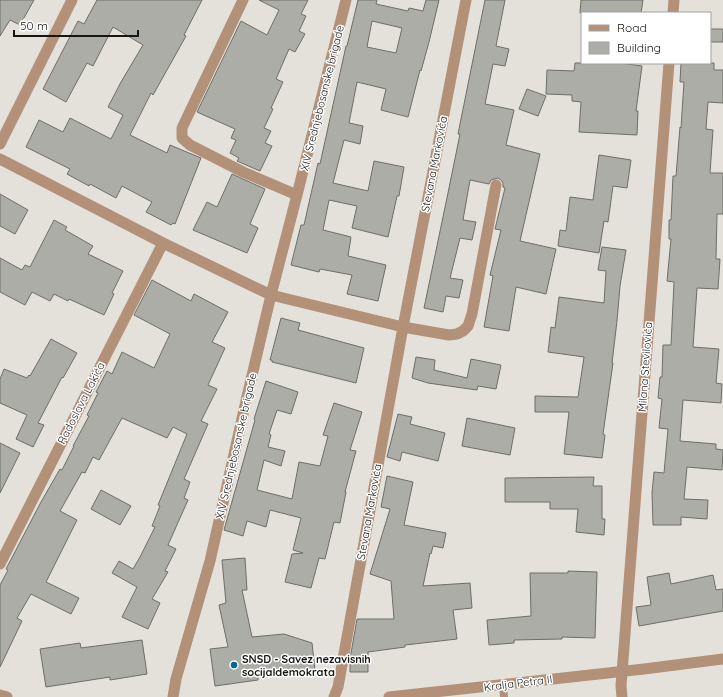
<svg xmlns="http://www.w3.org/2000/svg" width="723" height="697" viewBox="0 0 723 697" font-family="Quicksand,sans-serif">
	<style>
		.building { fill: #abada6; stroke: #6d6e68; fill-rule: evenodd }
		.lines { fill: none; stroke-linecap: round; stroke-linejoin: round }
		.service { stroke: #b39179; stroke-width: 8 }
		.minor { stroke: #b39179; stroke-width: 11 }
		.tertiary { stroke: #b39179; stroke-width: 11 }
		.poi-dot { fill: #006795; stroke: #fff; stroke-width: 1.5 }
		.labels { text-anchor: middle; stroke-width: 3; stroke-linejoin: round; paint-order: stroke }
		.street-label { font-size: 11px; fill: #161513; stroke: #fff }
		.poi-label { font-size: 11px; font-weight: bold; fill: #161513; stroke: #fff; text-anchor: start }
	</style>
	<rect width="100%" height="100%" fill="#e4e1db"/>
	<path class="building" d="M0,0H34L20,25L10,20L0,36Z
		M97,0H202L184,35L186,36L153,95L151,93L130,135L167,153L170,145L201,158L175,224L173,223L171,225L146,212L152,202L122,186L116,198L90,184L89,186L67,174L70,169L26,147L39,120L63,132L70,118L111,139L123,115L108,107L121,82L143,45L113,27L93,66L87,63L66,102L43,89L78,21L84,24Z
		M259,0H308L301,14L306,16L299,31L305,34L295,52L289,49L276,79L283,82L271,108L273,109L264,128L271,131L265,143L272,146L260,171L237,161L239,158L230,153L236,140L231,138L235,129L197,112L241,21L267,35L279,10Z
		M358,0H377L376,4L408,11L409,8L423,11L426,0H439L429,42L421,71L420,70L408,117L381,110L386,89L357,82L349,123L363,126L360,144L344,140L333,183L368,191L374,161L404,167L399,196H397L388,237L352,228L357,206L329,200L323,230L351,237L348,256L386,265L378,301L347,294L352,275L320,269L319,272L291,265L301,225H304L318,163L320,164L346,46H347ZM372,21L402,28L396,53L367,47Z
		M485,0H505L496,46L509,49L505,66L493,64L485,104L514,110L506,145L540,154L520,241L556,249L546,294L516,287L509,331L484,327L493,276L490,275L501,230L495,229L505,188L503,187V183L501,180L498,178L491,180L489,184L470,180L463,220L476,222L472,240L460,238L450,278L463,280L459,298L446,296L443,312L424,308L448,193L460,134H458Z
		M581,0H643L641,13H580Z
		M710,29H723V42H710Z
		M575,63H620L642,66L636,111H638L637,135L579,132L581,102L572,101V95L546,94L547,70L574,71Z
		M681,63H714V70H723V103L708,102L706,129L713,130L710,173H723V214H717L716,259H720L718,289L697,288L693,347L719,349L716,383L722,384L721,403L683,400L680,441L716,444V449L723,450L722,470L687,467L684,499L708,500L707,519L681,517V525H653L652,493L654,472L664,473L668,429L659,428L662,399L658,398L660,377H662L663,345H671L674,282L667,281L671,239H669V220H671L673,176H676L680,127L681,128L684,82H680Z
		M527,89L546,96L538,116L519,109Z
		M599,155L631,160L627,188L613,186L608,222L604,221L599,253L558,246L560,230L566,231L570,197L593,200Z
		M232,174L265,189L250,224L258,228L247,253L193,230L207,202L217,207Z
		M0,194L28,210L15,234L0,226Z
		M54,220L67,227L65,230L93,246L88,254L123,271L112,293L114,294L104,315L69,299L68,301L54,294L50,301L32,292L25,305L0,292V258L22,270L25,265L30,267Z
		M602,247L626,250L620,286L617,321L612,363H613L603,434L605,435L602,458L564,454L569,412H535V396L578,397L584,357L548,352L551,327L555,328L559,297L604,303L606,271L598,270Z
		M152,280L191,301L194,294L228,312L212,342L225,348L208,385L217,389L201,421L208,424L184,479L190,482L184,498L188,500L168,545L176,549L165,571L168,572L152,599L160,603L148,629L122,617L137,587L112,573L119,561L133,569L140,557L155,527L152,526L160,506L158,505L187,434L173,427L167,438L122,418L99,460L93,457L85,473L82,472L60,511L77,520L46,582L79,598L71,614L31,594L17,618L22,621L0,667V585L8,570L6,569L41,502L60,469L62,470L74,446H73L89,416L87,415L98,393L96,392L107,371L112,374L122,352L154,368L170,334L134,315Z
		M281,318L300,323L298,330L364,348L356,383L272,362V360H270Z
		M51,339L77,353L63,378L62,377L38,423L44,425L33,447L16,439L27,415L0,403V379L4,369L27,378L29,375L30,376Z
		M416,357L435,360L434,370L467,378L471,359L501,365L496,389L478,386L477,390L428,383L412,378Z
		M266,381L298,392L291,414L277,410L269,434L271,435L268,447L285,451L281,466L264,460L257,490L292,499L299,462L320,466L328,436L323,435L334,403L362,412L350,450L356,451L345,492H346L340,523L334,522L325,559L319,558L311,588L285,582L292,554L303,553L293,550L301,518L270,510L266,527L247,521L243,536L224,530L255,420L254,419Z
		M398,414L412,417L410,424L445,433L438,461L402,452L400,461L387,457Z
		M467,418L515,428L510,455L462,446Z
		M0,443L20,453L0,493Z
		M387,476L413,482L404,525L446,533L443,548L433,546L431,554L430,553L423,586L470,583L472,608L453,610L457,639L405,645V647L368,652V672H350V659L357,619H394L391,581L370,574L390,509L381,507Z
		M594,477L593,486H602V519H605L604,535L576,532L578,509H550V502H505V478Z
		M101,490L131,506L120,525L91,509Z
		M245,558L247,590H242L252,637L284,634L312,643L315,670L258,675V680L215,686L210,649L228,647L219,605L226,603L222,560Z
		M568,571L597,572L595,638L562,637V639L514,640V643L489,645L487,620L531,616L530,573H568Z
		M669,573L671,584L713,575L716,590L723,589V611L639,626L636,607L651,605L647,577Z
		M142,640L147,674L110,680V677L46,687L40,649L80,643L81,648Z"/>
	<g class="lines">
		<path class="service" d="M503,684L504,697"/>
		<path class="minor" d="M243,0L182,128V138L190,145L243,172L297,195
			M673,13L674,0
			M0,144L72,0
			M0,159L163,243L271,295L403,327L449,335L457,334L463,331L468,326L472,314L496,185
			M0,564L163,243
			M173,697L176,679L210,561L246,401L271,295L297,195L346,0
			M334,697L338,687L403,327L466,0
			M622,697L621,686L669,63"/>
		<path class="tertiary" d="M0,695L7,697
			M389,697L644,669L723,659"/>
	</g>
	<circle class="poi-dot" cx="234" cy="665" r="4"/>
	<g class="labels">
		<g class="street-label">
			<text transform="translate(322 98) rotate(-76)" y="4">XIV Srednjebosanske brigade</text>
			<text transform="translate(434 164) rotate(-79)" y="4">Stevana Markovića</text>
			<text transform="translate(645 367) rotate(-86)" y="4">Milana Stevilovića</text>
			<text transform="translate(81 403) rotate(-63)" y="4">Radoslava Lakića</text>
			<text transform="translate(236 446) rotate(-77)" y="4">XIV Srednjebosanske brigade</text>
			<text transform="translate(369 512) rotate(-80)" y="4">Stevana Markovića</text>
			<text transform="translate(518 683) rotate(-7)" y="4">Kralja Petra II</text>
		</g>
		<g class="poi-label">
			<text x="242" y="663">SNSD - Savez nezavisnih<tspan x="242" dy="13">socijaldemokrata</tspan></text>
		</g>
	</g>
	<rect x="581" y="12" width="130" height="52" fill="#ffffff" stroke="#a2a1a1"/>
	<rect x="589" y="25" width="20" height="6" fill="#b39179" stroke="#a2a1a1"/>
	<text x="617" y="32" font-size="12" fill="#161513">Road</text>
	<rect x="589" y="42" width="20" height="12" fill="#abada6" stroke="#a2a1a1"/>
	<text x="617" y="52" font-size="12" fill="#161513">Building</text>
	<path d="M14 30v6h124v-6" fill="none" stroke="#161513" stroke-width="2"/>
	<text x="20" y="30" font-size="12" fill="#161513" stroke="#ffffff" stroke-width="3" paint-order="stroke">50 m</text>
</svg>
